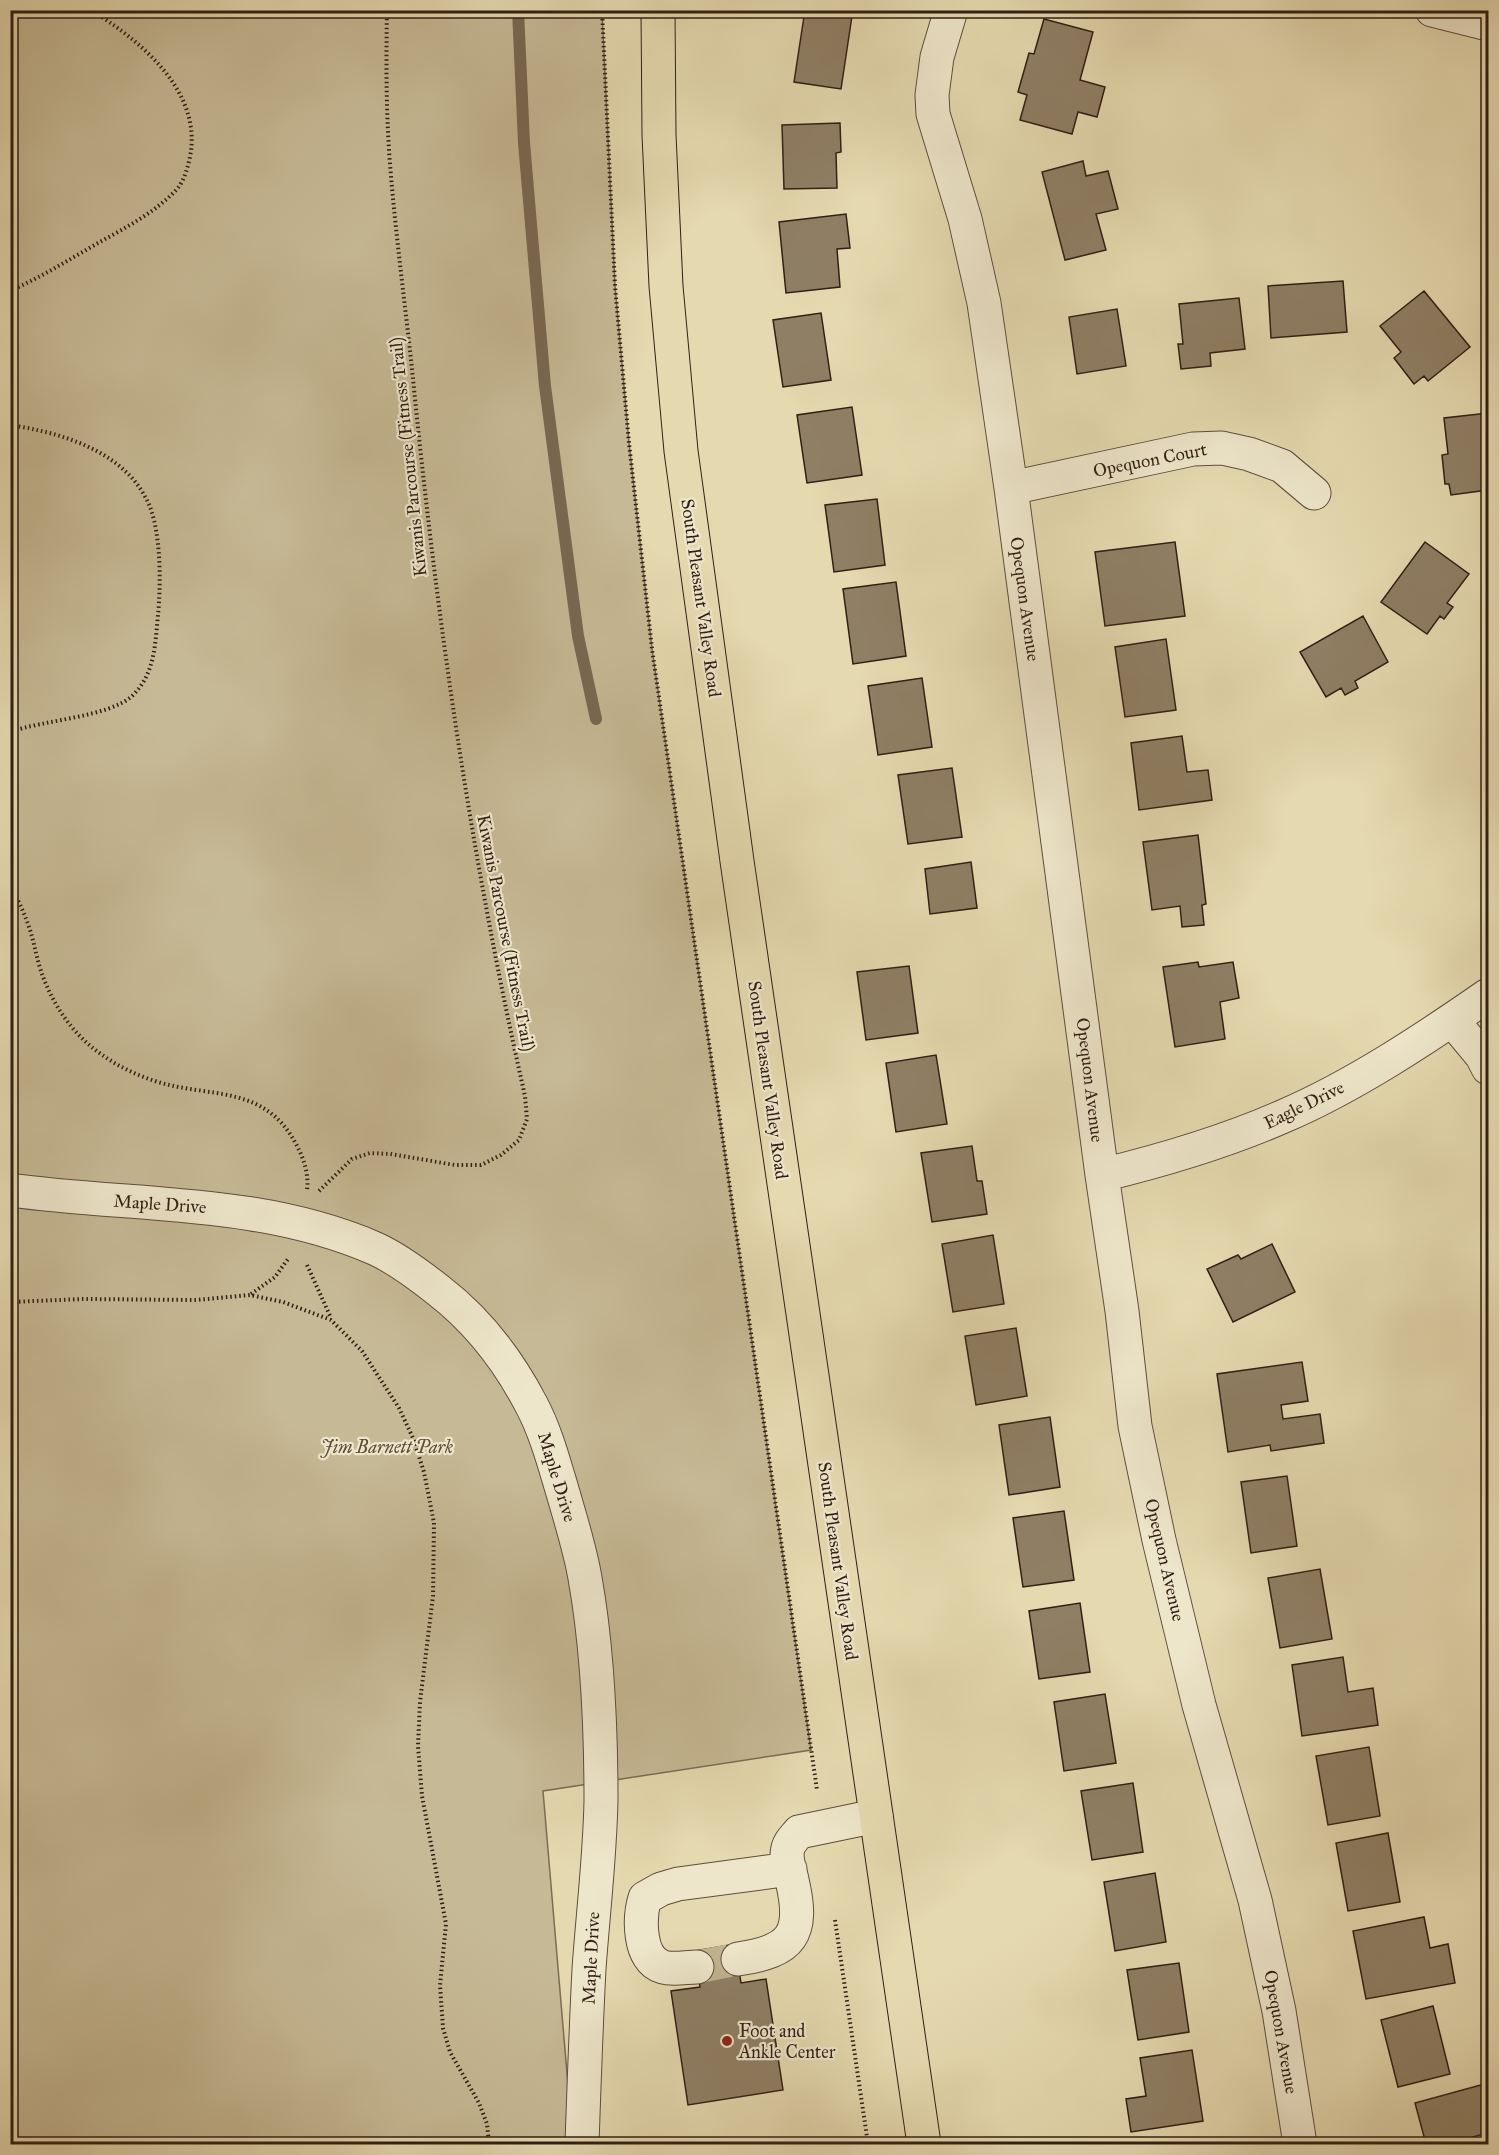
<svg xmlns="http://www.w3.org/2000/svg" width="1499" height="2155" viewBox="0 0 1499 2155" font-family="'IM FELL Great Primer',serif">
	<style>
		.green { fill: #c6b995; stroke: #7c6c55; stroke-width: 1.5 }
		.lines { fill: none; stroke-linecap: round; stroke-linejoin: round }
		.stream { stroke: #786852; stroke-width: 12 }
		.building { fill: #8f7f65; stroke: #311e15; stroke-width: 1.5 }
		.minor-tunnel { stroke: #c1b490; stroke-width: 33; stroke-dasharray: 33 16; stroke-linecap: butt }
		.minor-casing { stroke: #5e4d3c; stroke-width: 35 }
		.major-casing { stroke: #311e15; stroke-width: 35 }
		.path { stroke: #311e15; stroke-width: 4; stroke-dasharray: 1.5 3; stroke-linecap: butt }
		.minor { stroke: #eee6cb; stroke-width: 33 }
		.major { stroke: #e5d9af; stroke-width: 33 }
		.poi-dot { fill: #8f2418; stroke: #eee6cb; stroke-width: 2 }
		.labels { text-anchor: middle; stroke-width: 4.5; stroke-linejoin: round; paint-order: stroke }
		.street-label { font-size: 18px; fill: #311e15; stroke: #eee6cb }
		.park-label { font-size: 18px; font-style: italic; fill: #5e4c3b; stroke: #eee6cb }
		.poi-label { font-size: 18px; fill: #311e15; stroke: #eee6cb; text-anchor: start }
	</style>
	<rect width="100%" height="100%" fill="#e5d9af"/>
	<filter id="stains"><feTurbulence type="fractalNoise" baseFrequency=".00333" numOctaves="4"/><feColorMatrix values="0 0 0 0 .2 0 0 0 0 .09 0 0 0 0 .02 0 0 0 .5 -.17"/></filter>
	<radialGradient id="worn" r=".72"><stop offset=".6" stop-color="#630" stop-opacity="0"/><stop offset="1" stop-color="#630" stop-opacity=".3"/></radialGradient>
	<path class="green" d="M11,11H602L615,286L629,443L652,649L811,1750L543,1791L573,2144H11Z"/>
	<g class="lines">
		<path class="stream" d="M518,10L524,143L545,386L578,636L596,719"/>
	</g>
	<path class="building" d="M805,10L852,16L841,89L794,82Z
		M1044,19L1093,32L1080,80L1105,87L1097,117L1078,112L1072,134L1020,120L1027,95L1018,92L1029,53L1034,54Z
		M840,123L841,152L836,153L837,188L784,189L782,125Z
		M1083,161L1086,176L1108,171L1118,209L1096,214L1106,250L1065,260L1042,172Z
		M846,214L850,248L837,249L840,287L786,293L779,222Z
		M1343,281L1347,332L1271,338L1268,286Z
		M1424,291L1470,347L1428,381L1424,376L1414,384L1394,358L1401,352L1380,326Z
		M1239,298L1245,349L1210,353L1211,366L1181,369L1178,344H1183L1179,304Z
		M1117,309L1126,366L1077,374L1069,317Z
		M821,313L831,380L783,387L773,320Z
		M852,407L862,475L807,483L797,415Z
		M1488,413V490L1451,495L1449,484H1445L1442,455L1448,454L1444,418Z
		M877,499L885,565L834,572L825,505Z
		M1175,542L1185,616L1105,626L1095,552Z
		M1425,542L1469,574L1447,603L1453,607L1444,619L1440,616L1427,634L1381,602Z
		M896,582L906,656L853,664L843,589Z
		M1363,616L1388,662L1355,681L1358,688L1345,695L1341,688L1326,697L1300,652Z
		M1166,639L1176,710L1125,717L1115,647Z
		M922,678L932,747L878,755L868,686Z
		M1182,736L1187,772L1208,770L1212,800L1139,810L1131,743Z
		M952,768L962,837L908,844L898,775Z
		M1198,835L1206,904L1202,905L1204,925L1182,927L1180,906L1152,910L1143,842Z
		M971,862L977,908L930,914L925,869Z
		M1198,962L1199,967L1233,962L1239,998L1220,1002L1225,1039L1175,1047L1163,967Z
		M909,966L918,1033L866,1040L857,972Z
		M936,1055L947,1124L896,1132L886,1063Z
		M972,1146L977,1181H982L987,1214L932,1222L921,1153Z
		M993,1235L1004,1304L953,1312L942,1244Z
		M1272,1244L1295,1292L1233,1322L1207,1269L1238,1255L1241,1259Z
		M1016,1328L1027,1396L976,1405L965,1336Z
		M1302,1362L1308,1401L1281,1405L1283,1419L1320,1414L1324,1443L1271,1451L1270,1445L1228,1452L1217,1374Z
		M1050,1417L1060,1487L1009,1495L999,1425Z
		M1287,1476L1297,1546L1251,1553L1241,1482Z
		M1064,1511L1074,1580L1023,1587L1013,1518Z
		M1320,1569L1332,1639L1280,1648L1268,1578Z
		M1080,1603L1090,1672L1039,1679L1029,1611Z
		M1343,1657L1348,1692L1373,1688L1378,1725L1302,1736L1292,1665Z
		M1105,1694L1116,1763L1064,1771L1054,1702Z
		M1369,1747L1380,1816L1328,1825L1316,1756Z
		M1133,1783L1143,1852L1092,1860L1081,1791Z
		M1388,1833L1400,1902L1348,1911L1336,1843Z
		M1155,1873L1166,1942L1115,1951L1104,1882Z
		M1424,1917L1430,1948L1448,1944L1455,1983L1366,1999L1353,1931Z
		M735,1944L741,1983L766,1979L783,2090L688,2105L671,1991L700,1987L694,1951Z
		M1179,1963L1189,2032L1138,2040L1127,1970Z
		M1433,2006L1450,2074L1398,2087L1381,2020Z
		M1192,2050L1203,2121L1131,2132L1126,2099L1146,2096L1140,2058Z
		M1488,2083V2133L1446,2144H1426L1415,2103Z"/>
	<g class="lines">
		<path class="minor-tunnel" d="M697,1967L738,1959"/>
		<defs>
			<path id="minor" d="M951,10L937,57L932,95L933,114L965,219L984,303L1011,488L1102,1175L1122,1311L1135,1426L1159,1540L1199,1705L1255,1900L1279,2011L1300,2144
				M1432,10L1488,24
				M1011,488L1193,449L1222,448L1249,454L1282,466L1314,493
				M1452,1020L1482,1056L1488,1068
				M1102,1175C1164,1160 1225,1142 1284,1116C1354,1086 1426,1038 1488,995
				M10,1190C133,1207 260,1198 376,1249C398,1259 419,1275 438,1290C477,1320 508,1360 531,1404C546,1432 554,1463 563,1493C571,1521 580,1549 585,1578C598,1651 601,1727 601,1800C600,1856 593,1913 589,1969C586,2027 584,2086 582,2144
				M738,1959C792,1951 805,1935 792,1880C790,1869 785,1858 788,1848C790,1841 795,1837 799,1832L876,1816
				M697,1967C686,1967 673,1970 663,1967C638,1960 639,1917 645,1898L661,1889L678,1884L790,1869"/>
			<path id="major" d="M658,10L659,135L666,286L681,451L737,861L924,2144"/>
		</defs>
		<use href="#minor" class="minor-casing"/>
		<use href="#major" class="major-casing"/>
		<path class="path" d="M602,10L615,286L629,443L652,649L817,1790
			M10,291C41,277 69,260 98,243C125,228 156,212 177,189C185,180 189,163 191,151C199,88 139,40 91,10
			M10,425C63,433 128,452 150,507C161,536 161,584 158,615C155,645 155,674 132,696C109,717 43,720 10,732
			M10,885C17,898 24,912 29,927C34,941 36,956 41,971C50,998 66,1024 87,1043C106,1060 130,1073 155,1081C210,1099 265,1083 297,1146C304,1159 309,1175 307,1190
			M319,1191L352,1159L370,1153L390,1154L455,1165H481L501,1155L519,1140L527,1119L525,1096C472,863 438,627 414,389C407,318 397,247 391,176C386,121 386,66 387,10
			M307,1265L331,1318
			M251,1294L275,1277L288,1259
			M10,1302L83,1299L196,1300L250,1295L283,1302L331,1320L362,1351L399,1408L413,1438L424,1472L434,1523L433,1596L420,1702L418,1746L422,1796L446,1924L440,1985L443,2028L450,2052L479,2103L487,2124L489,2144
			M835,1920L868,2144"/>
		<use href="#minor" class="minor"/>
		<use href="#major" class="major"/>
	</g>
	<circle class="poi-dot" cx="727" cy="2041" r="6"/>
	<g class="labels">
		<g class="street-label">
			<text transform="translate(408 457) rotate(-96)" y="6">Kiwanis Parcourse (Fitness Trail)</text>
			<text transform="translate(1150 460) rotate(-11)" y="6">Opequon Court</text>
			<text transform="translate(701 598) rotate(82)" y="6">South Pleasant Valley Road</text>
			<text transform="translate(1025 599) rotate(82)" y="6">Opequon Avenue</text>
			<text transform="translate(506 933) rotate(79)" y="6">Kiwanis Parcourse (Fitness Trail)</text>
			<text transform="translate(768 1080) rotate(82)" y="6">South Pleasant Valley Road</text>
			<text transform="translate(1090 1080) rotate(83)" y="6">Opequon Avenue</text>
			<text transform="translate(1304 1105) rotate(-26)" y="6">Eagle Drive</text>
			<text transform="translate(160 1204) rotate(4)" y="6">Maple Drive</text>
			<text transform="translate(557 1477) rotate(73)" y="6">Maple Drive</text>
			<text transform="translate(1165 1560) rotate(77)" y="6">Opequon Avenue</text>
			<text transform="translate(838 1561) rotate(82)" y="6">South Pleasant Valley Road</text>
			<text transform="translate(591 1958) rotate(-87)" y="6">Maple Drive</text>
			<text transform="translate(1281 2032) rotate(80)" y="6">Opequon Avenue</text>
		</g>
		<g class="park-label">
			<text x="387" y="1453">Jim Barnett Park</text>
		</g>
		<g class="poi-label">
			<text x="739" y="2037">Foot and<tspan x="739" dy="21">Ankle Center</tspan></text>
		</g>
	</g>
	<rect width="1499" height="2155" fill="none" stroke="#e5d9af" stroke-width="36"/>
	<rect x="12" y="12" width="1475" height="2131" fill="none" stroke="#311e15" stroke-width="3"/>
	<rect x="18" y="18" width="1463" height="2119" fill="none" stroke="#311e15" stroke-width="1.5"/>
	<rect width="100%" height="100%" filter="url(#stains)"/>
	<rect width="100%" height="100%" fill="url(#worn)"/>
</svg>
